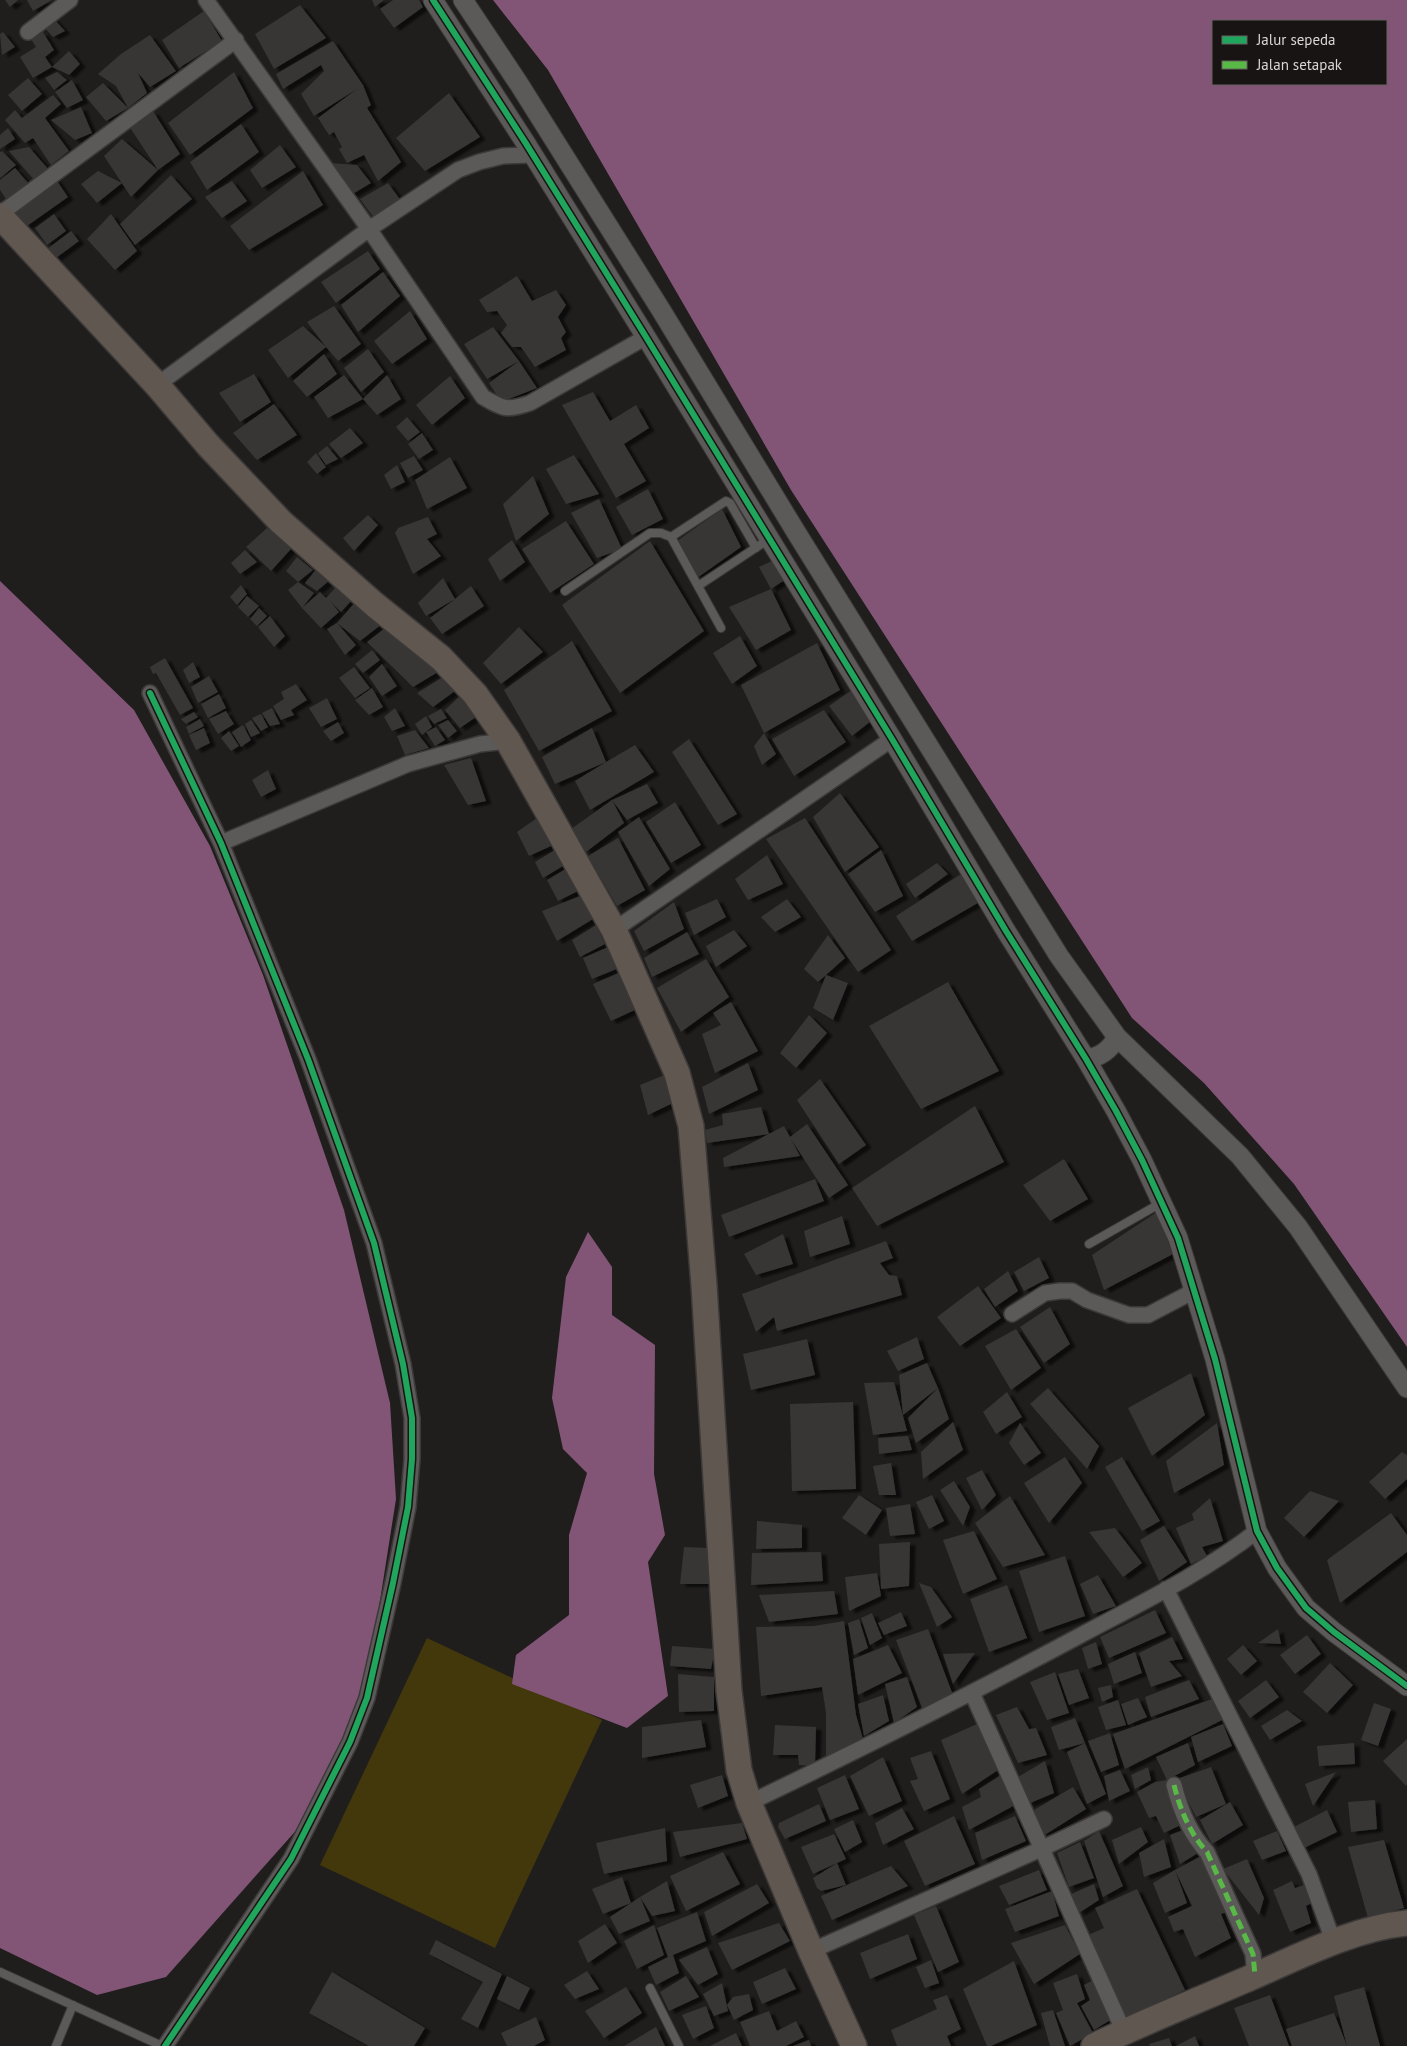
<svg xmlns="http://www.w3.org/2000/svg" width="1407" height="2046" viewBox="0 0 1407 2046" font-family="'PT Sans',sans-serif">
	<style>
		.green { fill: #42380c }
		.water { fill: #825576; fill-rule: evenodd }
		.building { fill: #373534; filter: url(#shadow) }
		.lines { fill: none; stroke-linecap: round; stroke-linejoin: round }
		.service-casing { stroke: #3c3938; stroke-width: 10 }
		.minor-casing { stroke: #3c3938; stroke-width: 18 }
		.tertiary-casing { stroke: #3c3938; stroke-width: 21 }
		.trunk-casing { stroke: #3c3938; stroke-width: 28 }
		.service { stroke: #5c5a59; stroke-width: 8 }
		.minor { stroke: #5c5a59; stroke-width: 15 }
		.tertiary { stroke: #5c5a59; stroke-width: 19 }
		.trunk { stroke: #605850; stroke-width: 25 }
		.quiet { stroke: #58b947; stroke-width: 5; stroke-dasharray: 10 5; stroke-linecap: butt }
		.cycleway-casing { stroke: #181413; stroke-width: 9 }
		.cycleway { stroke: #20a55d; stroke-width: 6 }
	</style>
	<defs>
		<filter id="shadow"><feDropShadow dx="5.5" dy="3" stdDeviation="1" flood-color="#0009"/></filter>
	</defs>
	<rect width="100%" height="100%" fill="#201e1d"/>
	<path class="green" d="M427,1638L602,1720L495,1948L320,1865Z"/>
	<path class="water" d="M493,0H1407V1347L1294,1184L1204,1083L1132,1018L791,490L548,70ZM1386,21V84H1213V21Z
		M0,581L134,710L210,846L263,975L344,1210L390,1403L396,1499L366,1690L308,1817L166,1977L97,1995L0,1948Z
		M588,1232L612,1267V1315L655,1345L654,1474L665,1535L648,1562L668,1696L627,1728L512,1684L516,1655L569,1615V1535L587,1473L563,1449L552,1398L566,1277Z"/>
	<path class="building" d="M5,0H18L10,7Z
		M27,0H52L33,11Z
		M372,0H384L375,7Z
		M393,0H419L423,7L394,28L380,9Z
		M300,5L326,38L274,69L255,34Z
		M204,11L222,41L179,68L162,40Z
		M53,18L65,31L53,37L43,26Z
		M3,32L15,47L2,55L0,34Z
		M43,32L54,50L45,57L52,67L33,78L20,57L36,47L31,39Z
		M150,35L176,71L150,87L138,73L147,93L128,108L106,121L86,97L103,83L128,108L116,86L98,74L121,54Z
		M333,41L363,85L371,105L367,108L401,162L378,181L364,155L347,163L339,149L342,147L334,132L329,135L318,118L357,89L314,116L301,94L324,71L321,65L283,89L276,74Z
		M69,51L80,64L69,75L52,67Z
		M57,72L67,80L54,90L45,78Z
		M234,72L253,108L190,155L168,123Z
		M28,78L42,94L22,111L8,95Z
		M72,80L83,100L67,108L55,92Z
		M449,93L480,137L425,171L396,138Z
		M53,95L61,104L45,118L69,151L51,165L33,138L25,143L5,120L15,110L22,118Z
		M81,107L92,133L75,140L51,120Z
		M153,111L180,154L158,170L129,126Z
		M241,124L259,152L207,190L190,162Z
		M8,128L15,139L0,149V135Z
		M122,139L158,170L131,197L104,156Z
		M280,145L296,167L262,188L250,170Z
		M29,147L49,170L35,181L9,151Z
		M2,151L16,165L0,178V152Z
		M330,163L357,165L371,183L351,195Z
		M15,168L29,184L6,199L0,190V180Z
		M98,171L122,183L97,203L81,184Z
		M303,171L323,205L249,250L230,226Z
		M171,175L192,199L135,245L120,224Z
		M55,178L68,197L27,226L13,211Z
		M232,181L247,201L222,218L205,197Z
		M388,183L402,202L374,218L360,199Z
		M54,214L66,231L47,245L35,228Z
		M111,214L137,251L115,270L87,239Z
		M71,231L79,241L56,258L47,249Z
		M368,251L380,269L336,303L321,282Z
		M383,272L400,296L358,332L341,305Z
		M517,276L532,301L556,290L566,305L558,317L566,332L561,338L566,350L535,367L521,347H512L501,333L507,325L497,311L487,312L479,300Z
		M334,306L361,344L338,361L326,347L288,378L268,350L303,326L326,347L307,322Z
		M410,311L427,339L392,364L374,341Z
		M493,327L519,361L487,379L464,344Z
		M368,349L384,372L361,392L344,368Z
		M324,354L337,374L307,397L293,381Z
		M519,361L537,388L501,402L489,383Z
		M254,374L271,402L240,422L219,393Z
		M344,375L363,399L328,418L314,397Z
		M387,375L401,399L377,415L363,399Z
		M450,376L465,398L432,425L416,405Z
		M593,392L610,421L636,405L649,428L624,444L646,481L616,498L562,405Z
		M274,404L297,435L257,460L233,433Z
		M407,417L420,432L408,441L396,427Z
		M350,428L363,443L341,458L329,444Z
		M422,433L433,450L419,459L408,444Z
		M327,446L338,459L326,465L318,453Z
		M316,453L326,467L317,474L307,462Z
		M574,455L599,494L566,504L546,469Z
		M414,456L423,470L408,478L400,463Z
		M450,457L467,488L427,509L415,480Z
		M397,465L405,482L391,489L384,475Z
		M533,476L549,514L516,541L503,504Z
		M648,489L663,519L632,535L616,507Z
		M599,499L622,549L597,558L571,513Z
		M722,509L741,547L697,578L677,541Z
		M368,515L378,525L354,551L343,538Z
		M428,517L437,534L427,539L441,556L413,574L395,533L398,528Z
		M566,521L594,564L550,593L522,549Z
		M267,528L291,549L271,571L246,547Z
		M512,540L525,562L500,581L488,559Z
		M650,541L704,631L620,693L562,605Z
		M245,550L257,562L240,574L231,563Z
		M297,557L313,570L298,582L314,593L302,608L320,592L326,598L337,586L352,600L341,612L330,601L339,612L321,628L302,608L288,590L298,582L286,571Z
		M776,559L786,579L771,589L759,567Z
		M318,567L330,580L317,591L305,583Z
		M443,578L455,599L471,586L484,606L442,634L430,618L455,599L426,616L418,603Z
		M241,585L247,594L237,605L230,597Z
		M771,589L791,630L756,650L729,607Z
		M247,596L259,606L248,617L238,607Z
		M357,600L382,624L360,641L337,623Z
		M259,608L267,616L257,626L250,619Z
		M270,616L285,636L274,647L258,627Z
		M337,623L356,645L345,655L327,629Z
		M389,625L438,672L413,687L367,642Z
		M519,627L543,652L501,684L483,663Z
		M740,636L757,666L732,684L713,653Z
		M572,641L612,711L539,751L504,690Z
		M817,643L840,690L764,733L741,685Z
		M372,650L380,660L363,673L355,664Z
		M165,658L193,708L180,715L156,673L153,674L150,667Z
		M193,662L200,677L189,683L183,670Z
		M382,664L397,686L382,696L369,677Z
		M354,667L370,688L355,698L339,678Z
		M209,676L218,692L198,703L191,687Z
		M443,677L455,691L433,707L417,693Z
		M296,684L307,700L291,710L294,715L281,720L273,706L284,699L281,692Z
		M372,688L383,707L369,715L355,700Z
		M852,690L871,721L852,736L829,706Z
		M463,693L479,715L460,728L445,710Z
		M219,694L226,708L208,718L201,704Z
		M327,698L337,719L321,727L309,708Z
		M272,708L280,724L270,726L262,713Z
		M395,708L405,726L392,731L384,717Z
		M441,709L447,718L434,724L428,716Z
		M824,710L846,742L794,776L772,739Z
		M226,711L234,724L218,734L209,719Z
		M194,712L198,717L186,724L181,719Z
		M261,714L268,727L261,731L252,718Z
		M426,716L432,727L422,735L415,724Z
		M200,719L204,726L189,734L186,727Z
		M251,720L260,733L251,737L245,724Z
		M448,720L457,731L448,738L438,725Z
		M338,722L344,733L331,741L323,731Z
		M243,725L251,740L241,747L232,732Z
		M436,727L445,740L435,746L426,732Z
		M204,728L210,743L196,750L189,735Z
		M592,728L606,762L635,745L654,772L590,810L575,781L606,762L555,784L542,757Z
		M415,730L429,748L405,755L397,736Z
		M229,731L239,746L231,751L221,738Z
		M764,733L776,754L762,765L754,746Z
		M689,739L737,814L718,825L672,752Z
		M471,758L486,801L468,805L444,765Z
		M268,770L276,789L261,797L252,780Z
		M647,784L658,803L627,820L612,800L624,823L586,852L571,829L612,800Z
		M840,793L879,847L845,872L813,817Z
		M675,802L701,845L671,863L646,822Z
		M639,817L670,869L649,886L618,832Z
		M537,818L551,846L529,856L517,832Z
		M805,818L891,950L858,972L766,839Z
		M618,838L645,890L617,906L588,856Z
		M555,850L563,866L543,878L535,862Z
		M881,850L903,896L875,912L848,874Z
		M767,855L783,884L748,900L735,879Z
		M937,863L948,874L915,898L906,884Z
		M569,867L580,890L558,901L547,880Z
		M964,872L983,900L912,941L896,916Z
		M580,896L593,919L557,941L542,911Z
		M717,899L726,917L694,935L685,913Z
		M787,899L801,917L775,932L761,917Z
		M674,902L684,929L644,951L634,931Z
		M596,925L605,944L580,957L572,940Z
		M734,930L747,946L716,967L706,946Z
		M687,932L699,954L652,977L644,958Z
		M828,935L845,958L826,975L848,983L833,1020L813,1008L826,975L818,982L804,969Z
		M608,947L619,968L592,979L583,958Z
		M706,959L729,997L681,1032L657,988Z
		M621,972L637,1009L611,1021L593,984Z
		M948,982L999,1071L921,1109L869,1026Z
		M731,1002L758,1051L715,1073L702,1034L721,1025L713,1013Z
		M809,1015L827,1033L796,1068L780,1053Z
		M748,1063L758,1090L709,1114L702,1087Z
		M667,1074L675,1102L648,1115L640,1085Z
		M820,1079L866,1145L839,1164L797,1100Z
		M975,1106L1004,1162L877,1226L852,1188Z
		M761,1107L769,1134L707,1143L705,1130L723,1125L722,1114Z
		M807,1124L848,1185L829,1198L791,1139L800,1156L724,1167L723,1158L784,1126L790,1137Z
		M1064,1159L1088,1199L1050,1221L1023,1185Z
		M815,1179L824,1201L729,1237L721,1215Z
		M1157,1212L1173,1254L1104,1290L1092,1255Z
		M842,1216L850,1244L810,1257L804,1231Z
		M783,1234L793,1264L756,1275L744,1254Z
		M886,1241L893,1258L880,1263L889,1275L897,1276L902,1295L777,1331L774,1317L756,1332L742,1294Z
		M1039,1257L1049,1278L1024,1291L1014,1272Z
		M1008,1271L1018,1291L995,1307L984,1289Z
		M978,1286L1001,1318L960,1346L937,1317Z
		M1050,1307L1070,1344L1044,1363L1020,1327Z
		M1016,1329L1041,1368L1011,1390L985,1346Z
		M917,1337L924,1359L898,1371L887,1351Z
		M807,1339L815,1375L751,1390L743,1354Z
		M927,1363L938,1388L903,1415L899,1375Z
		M1191,1373L1205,1415L1152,1456L1128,1408Z
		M894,1382L907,1431L873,1435L864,1383Z
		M938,1388L949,1419L916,1443L908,1418Z
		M1048,1388L1099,1446L1087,1469L1030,1404Z
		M1007,1392L1022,1417L996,1434L983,1412Z
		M853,1402L856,1489L792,1491L790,1404Z
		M953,1422L963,1450L923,1479L921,1452Z
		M1020,1423L1041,1453L1024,1465L1009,1443Z
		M1217,1423L1224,1465L1174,1493L1166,1461Z
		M908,1436L912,1450L879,1454L878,1438Z
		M1402,1452L1407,1455V1479L1385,1499L1369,1482Z
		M1065,1457L1082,1483L1049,1523L1024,1483Z
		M1122,1457L1160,1521L1142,1531L1105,1467Z
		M891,1463L896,1495H879L873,1466Z
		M982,1470L996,1495L982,1510L966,1478Z
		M954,1481L970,1507L963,1526L940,1490Z
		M1310,1491L1339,1501L1304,1537L1284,1518Z
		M859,1495L882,1510L866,1535L842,1518Z
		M932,1495L944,1521L929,1529L916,1502Z
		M1010,1496L1045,1555L1003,1567L975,1523Z
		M1210,1498L1223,1541L1202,1547L1207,1556L1191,1564L1176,1528L1194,1520L1192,1514Z
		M910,1504L915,1534L890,1536L886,1508Z
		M1391,1513L1407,1535V1552L1340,1603L1327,1560Z
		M757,1521L802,1525V1548L756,1549Z
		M1164,1526L1187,1562L1159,1581L1140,1540Z
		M1115,1528L1142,1563L1123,1577L1089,1532Z
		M974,1531L997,1579L963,1594L943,1540Z
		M910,1542L909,1586L881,1589L879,1544Z
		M684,1547L709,1548V1584H680Z
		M821,1552L823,1581L751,1585L752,1553Z
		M1065,1556L1085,1616L1039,1632L1019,1571Z
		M877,1573L881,1596L849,1611L845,1577Z
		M1098,1575L1116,1606L1093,1614L1080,1584Z
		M919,1583L931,1587L952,1617L937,1627Z
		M1007,1585L1027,1638L989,1652L970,1599Z
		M834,1591L838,1614L769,1622L759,1595Z
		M1155,1610L1166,1633L1109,1658L1100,1637Z
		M901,1612L907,1626L884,1635L878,1623Z
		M872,1613L882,1638L870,1645L861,1618Z
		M859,1619L868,1648L854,1655L848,1623Z
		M844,1621L856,1715L865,1746L826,1759V1713L822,1687L761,1696L756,1627L814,1626Z
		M928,1629L953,1695L924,1713L896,1640Z
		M1278,1629L1281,1644L1258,1643Z
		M1307,1635L1321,1654L1295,1674L1280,1655Z
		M1172,1637L1183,1659L1169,1661L1182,1676L1151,1687L1139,1653Z
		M1096,1642L1102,1664L1088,1669L1082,1648Z
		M888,1645L902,1673L858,1695L853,1659Z
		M1243,1645L1257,1661L1241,1675L1227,1659Z
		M672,1646L715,1649L711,1669L670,1666Z
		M1135,1652L1142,1673L1114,1684L1108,1664Z
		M975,1653L953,1684L943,1654Z
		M1330,1663L1353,1685L1327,1713L1303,1692Z
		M1078,1669L1089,1698L1069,1705L1058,1674Z
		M1055,1672L1069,1713L1047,1720L1030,1682Z
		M678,1674L714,1677V1711L679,1712Z
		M907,1677L917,1707L894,1723L885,1684Z
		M1189,1680L1199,1699L1151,1717L1145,1697Z
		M1266,1680L1279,1697L1250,1718L1238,1701Z
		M1111,1685L1113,1697L1102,1702L1098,1688Z
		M883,1695L889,1721L864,1736L858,1704Z
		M1138,1698L1147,1717L1128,1725L1121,1704Z
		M1212,1699L1222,1720L1125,1769L1113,1734Z
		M1118,1700L1126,1725L1106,1730L1098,1707Z
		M1374,1703L1391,1709L1378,1746L1361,1740Z
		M1017,1707L1029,1729L1036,1728L1047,1755L1018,1763L996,1715Z
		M1287,1710L1302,1721L1270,1740L1261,1726Z
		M1075,1718L1085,1743L1059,1750L1051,1727Z
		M701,1720L706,1747L642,1758V1727Z
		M977,1724L998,1770L962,1794L941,1740Z
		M1223,1724L1232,1746L1198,1762L1191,1737Z
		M775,1725L816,1727L815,1766L799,1765L798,1755H773Z
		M1110,1733L1119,1765L1101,1772L1088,1741Z
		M1407,1739V1784L1406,1786L1383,1761Z
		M1085,1743L1106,1794L1087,1804L1067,1752Z
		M1188,1743L1195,1765L1167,1780L1156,1757Z
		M1354,1743L1355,1764L1319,1766L1317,1746Z
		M931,1751L950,1799L924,1811L910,1781L918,1779L910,1758Z
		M883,1757L902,1801L869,1816L850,1776Z
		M1045,1761L1054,1793L1028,1804L1018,1777Z
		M1148,1767L1151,1780L1135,1789L1131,1775Z
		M1211,1767L1226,1804L1196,1817L1177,1779Z
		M1120,1770L1130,1791L1109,1801L1104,1776Z
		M1336,1772L1313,1806L1305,1784Z
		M722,1775L728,1796L698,1808L690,1785Z
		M845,1775L859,1809L830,1820L817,1788Z
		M1001,1775L1015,1805L969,1830L962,1807L981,1797L979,1789Z
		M1167,1780L1183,1824L1164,1833L1156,1816L1149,1818L1137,1792L1155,1782Z
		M1073,1787L1086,1809L1043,1836L1034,1810Z
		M1375,1800L1377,1829L1351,1832L1348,1802Z
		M1230,1802L1243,1825L1212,1844L1200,1820Z
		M819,1804L826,1821L785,1839L778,1827L779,1823Z
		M902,1808L914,1829L883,1845L875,1823Z
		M1327,1810L1337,1832L1302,1849L1294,1827Z
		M954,1816L975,1864L925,1886L904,1841Z
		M1015,1816L1026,1841L982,1860L975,1833Z
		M853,1820L862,1842L845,1852L834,1829Z
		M742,1823L747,1839L680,1857L673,1832Z
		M1141,1827L1148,1842L1119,1864L1112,1840Z
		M665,1828L667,1861L604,1874L596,1843Z
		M1186,1829L1198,1853L1180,1864L1170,1835Z
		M1099,1831L1123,1886L1103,1897L1084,1841Z
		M1277,1831L1286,1851L1262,1860L1253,1841Z
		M834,1834L846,1859L837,1863L846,1885L821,1891L817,1888L813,1878L837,1863L813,1874L801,1847Z
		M1164,1839L1171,1867L1144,1877L1139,1853Z
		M1384,1840L1404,1908L1368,1918L1348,1847Z
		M1080,1842L1094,1878L1069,1887L1057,1853Z
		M723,1852L740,1884L686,1911L670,1876Z
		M1203,1855L1230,1911L1221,1914L1231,1938L1195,1957L1183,1929L1174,1932L1168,1917L1192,1906L1175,1870L1187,1903L1165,1913L1153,1883L1175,1870Z
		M1247,1859L1264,1898L1259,1915L1223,1869Z
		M891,1866L908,1886L832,1920L821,1896Z
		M1039,1870L1047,1890L1009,1905L999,1886Z
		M622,1877L631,1903L640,1897L650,1921L619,1934L610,1917L631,1903L603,1914L592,1889Z
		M667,1881L675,1911L652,1916L640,1897Z
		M1292,1881L1295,1888L1304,1885L1312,1903L1306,1906L1311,1923L1290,1932L1273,1890Z
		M757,1884L769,1903L712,1936L704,1912Z
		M1094,1884L1099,1900L1079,1913L1069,1895Z
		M1137,1889L1185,1990L1126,2018L1088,1935L1104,1928L1095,1908Z
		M1052,1891L1059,1916L1015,1932L1005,1909Z
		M936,1906L959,1962L938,1972L914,1915Z
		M697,1912L706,1941L673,1955L679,1973L656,1985L648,1967L668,1957L657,1928Z
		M779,1923L790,1941L732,1970L718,1943Z
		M605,1924L617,1943L588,1963L578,1941Z
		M654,1925L664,1955L637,1969L624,1941Z
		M1065,1925L1080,1954L1034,1984L1011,1943Z
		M908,1934L917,1959L870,1979L860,1953Z
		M436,1940L502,1974L478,2028L461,2019L483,1982L429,1954Z
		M707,1947L718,1974L698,1985L679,1960Z
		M931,1960L939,1983L925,1988L916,1967Z
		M1014,1961L1037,2025L991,2046H987L963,1989Z
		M785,1968L796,1989L762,2004L753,1982Z
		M587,1971L599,1989L575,1999L564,1985Z
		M332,1972L425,2028L414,2046H369L309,2013Z
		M1077,1974L1085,1999L1077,2003L1093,2033L1070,2046L1056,2013L1063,2010L1053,1983Z
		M507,1976L530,1988L519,2010L497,1999Z
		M686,1976L699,1997L669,2011L660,1992Z
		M1097,1978L1117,2016L1094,2030L1081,2006L1090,2000L1084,1985Z
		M722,1983L728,2011L714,2016L703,1994Z
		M626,1987L642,2013L604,2038L585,2011Z
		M1364,1987L1380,2046H1347L1334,1996Z
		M749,1994L753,2010L734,2020L727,2005L733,1997Z
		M947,1995L961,2029L947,2036L951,2046H897L891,2030L937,2009L933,2000Z
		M1270,1995L1289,2046H1249L1234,2008Z
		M706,2006L714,2028L693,2039L682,2015Z
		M1053,2010L1065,2046H1050L1041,2013Z
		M769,2011L777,2031L796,2021L804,2037L786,2046H750L740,2022Z
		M1334,2013L1347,2046H1292L1286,2029Z
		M536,2017L545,2040L534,2046H507L501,2033Z
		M656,2027L665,2046H624Z
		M736,2033L742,2046H710Z
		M1195,2036L1199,2046H1176Z
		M1169,2038L1172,2046H1150L1149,2044Z
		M809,2040L811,2046H793Z"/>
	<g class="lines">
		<defs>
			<path id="service" d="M671,537L726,501L730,503L756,548
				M698,586L769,539
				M565,591L650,533H661L671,537L721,628
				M1089,1244L1161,1203
				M0,1972L162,2046
				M650,1988L679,2046
				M56,2046L73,2005"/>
			<path id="minor" d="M206,0L369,229L483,397C503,409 507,411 530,403L646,337
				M28,32L70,0
				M0,214L236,40
				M157,385L369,229L458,170L479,162L503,156L533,155
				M150,693L221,843L308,1059L374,1243L403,1364L412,1418V1459L408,1507L393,1583L367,1698L350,1742L291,1859L165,2046
				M221,843L408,764L480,744L508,741
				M614,930L892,739
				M1012,1314L1045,1293L1060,1291H1072L1087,1300L1129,1315H1148L1194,1291
				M1166,1589L1309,1874L1334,1943
				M972,1693L1124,2032
				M1174,1785C1180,1809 1190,1834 1207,1852L1253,1954L1255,1976
				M749,1803C861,1749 971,1694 1081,1635C1141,1603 1203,1573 1257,1531
				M811,1951L1041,1849L1104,1819"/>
			<path id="tertiary" d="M433,0L525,142L646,337L892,739L1006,931L1086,1059L1116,1111L1142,1160L1178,1238L1215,1359L1257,1531L1277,1568L1306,1608L1334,1632L1407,1686
				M463,0L519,84L661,310L796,532L1059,956L1117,1037L1240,1156L1298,1227L1407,1388
				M1086,1059C1101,1057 1110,1050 1117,1037"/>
			<path id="trunk" d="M0,216L157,385L208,445L281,522L375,605L441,658L475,694L508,741L614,930L677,1073L691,1126L704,1285L729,1691L739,1770L749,1803L811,1951L854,2046
				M1094,2046C1146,2021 1199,2000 1252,1977C1300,1956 1355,1928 1407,1923"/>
		</defs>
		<use href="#service" class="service-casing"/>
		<use href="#minor" class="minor-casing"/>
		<use href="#tertiary" class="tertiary-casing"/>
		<use href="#trunk" class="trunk-casing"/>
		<use href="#service" class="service"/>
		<use href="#minor" class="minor"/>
		<use href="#tertiary" class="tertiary"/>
		<use href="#trunk" class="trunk"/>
		<path class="quiet" d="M1174,1785C1180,1809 1190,1834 1207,1852L1253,1954L1255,1976"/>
		<defs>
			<path id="cycleway" d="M433,0L525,142L646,337L892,739L1006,931L1086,1059L1116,1111L1142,1160L1178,1238L1215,1359L1257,1531L1277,1568L1306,1608L1334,1632L1407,1686
				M150,693L221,843L308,1059L374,1243L403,1364L412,1418V1459L408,1507L393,1583L367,1698L350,1742L291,1859L165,2046"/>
		</defs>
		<use href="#cycleway" class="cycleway-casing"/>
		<use href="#cycleway" class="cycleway"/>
	</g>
	<rect x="1212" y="20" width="175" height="65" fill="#181413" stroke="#666261"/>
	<rect x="1222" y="36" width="25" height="8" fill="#20a55d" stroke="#666261"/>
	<text x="1257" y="45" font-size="15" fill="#dad7d6">Jalur sepeda</text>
	<rect x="1222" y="61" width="25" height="8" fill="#58b947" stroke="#666261"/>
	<text x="1257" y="70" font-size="15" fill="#dad7d6">Jalan setapak</text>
</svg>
